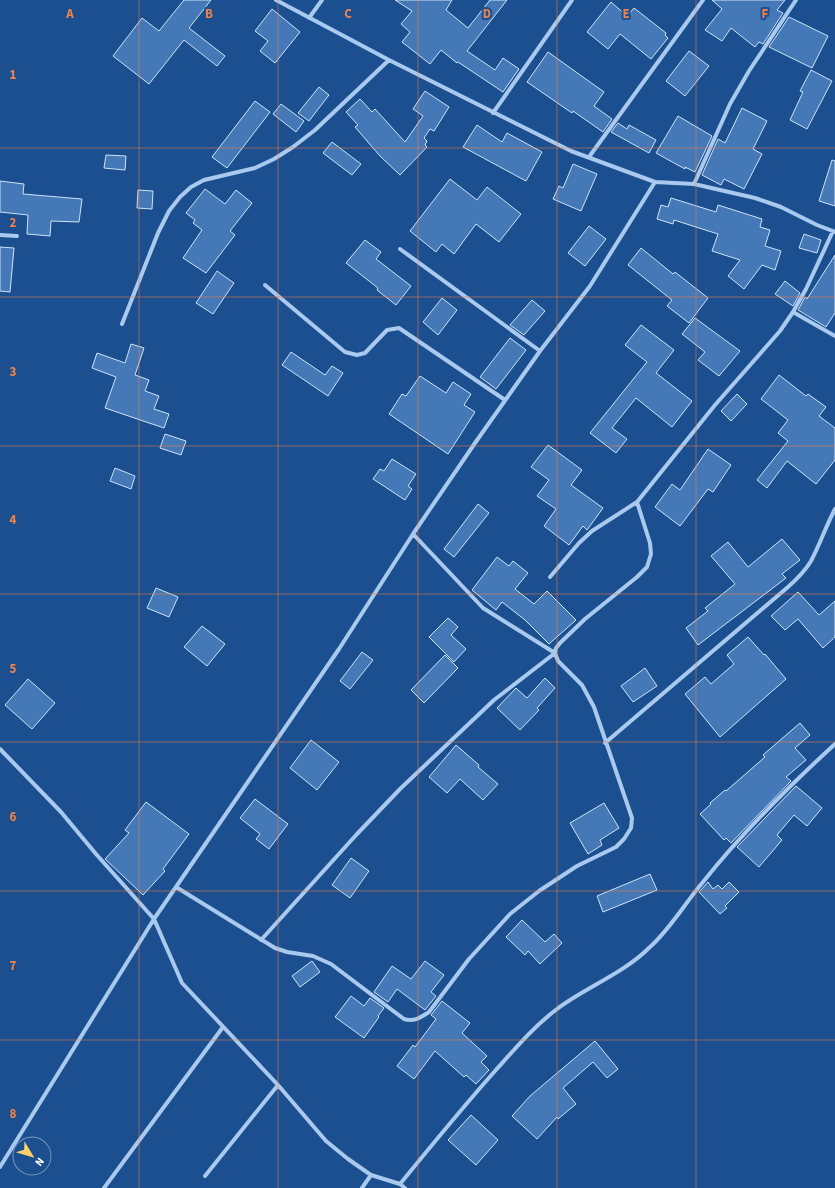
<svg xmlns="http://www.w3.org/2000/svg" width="835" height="1188" viewBox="0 0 835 1188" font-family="'Source Sans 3',sans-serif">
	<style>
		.building { fill: #4478b7; stroke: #cfe3fa }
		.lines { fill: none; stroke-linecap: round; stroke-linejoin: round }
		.minor { stroke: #a9c9ee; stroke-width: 4 }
		.grid { fill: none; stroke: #ee8249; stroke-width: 1; stroke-opacity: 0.55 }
		.grid-label { font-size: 13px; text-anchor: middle; font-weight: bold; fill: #ee8249; stroke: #1b4f8f; stroke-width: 4; stroke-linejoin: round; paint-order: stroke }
	</style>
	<rect width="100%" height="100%" fill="#1b4f8f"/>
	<path class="building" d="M184,0H211L189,28L225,56L217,66L184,40L149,84L113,56L142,18L159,31Z
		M395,0H452L446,10L468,28L490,0H507L467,51L495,70L503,58L519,69L503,92L458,62L457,63L441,50L430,64L402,42L410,32L401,24L412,11Z
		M712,0H785L777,10L783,13L763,44L759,42L755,47L731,28L722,41L705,30L722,9Z
		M611,2L627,16L634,8L666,33L665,35L668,38L651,59L620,34L608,49L587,32Z
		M272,9L300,32L275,63L260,51L268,41L255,31Z
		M789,17L828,36L812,68L769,47Z
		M689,51L709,66L685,96L666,81Z
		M548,52L604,92L594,106L612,119L603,132L573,111L572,113L527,82Z
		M811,70L832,81L807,129L790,120L803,92L800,91Z
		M319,87L329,95L309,121L298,113Z
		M425,91L449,107L434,131L430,129L424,138L427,141L425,145L427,147L400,175L380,156L355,127L358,125L346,112L360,99L372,112L375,109L405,142L423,116L413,109Z
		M255,101L270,112L227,168L212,157Z
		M281,104L304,121L296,132L273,114Z
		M742,108L767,121L753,149L762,154L744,189L724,179L721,185L702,175L718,139L725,143Z
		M678,116L712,136L695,172L685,167V169L656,153Z
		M618,123L627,129L629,125L656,140L649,153L611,132Z
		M477,125L502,142L507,133L542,152L526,181L463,147Z
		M332,142L361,164L352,175L323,153Z
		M106,155L126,156L125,170L104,168Z
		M832,160L835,161V206L819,201Z
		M573,164L597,174L581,211L553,199L559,186L563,188Z
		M450,179L477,200L487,187L521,214L499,242L476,224L454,254L442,244L436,252L410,231Z
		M0,181L24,184L23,194L82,199L79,222L51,221L50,236L27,234L28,215L0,212Z
		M205,189L225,204L236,190L252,203L230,231L235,235L206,273L183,258L202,230L193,223L195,220L186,213Z
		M138,190L153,191L152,209L137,208Z
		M671,198L716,212L718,205L762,219L760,227L770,230L765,246L781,251L775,270L762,265L744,289L728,276L740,260L712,251L718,234L674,220L673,224L657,219L661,205L668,207Z
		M589,226L606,239L585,266L568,253Z
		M804,234L821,240L817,253L799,248Z
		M365,240L381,252L376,259L411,286L396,305L377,290L378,288L346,263Z
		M0,247L14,248L10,292L0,291Z
		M641,248L673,274L675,272L708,298L689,323L667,306L672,300L628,265Z
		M835,255V313L826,327L798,310L805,297L807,299Z
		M217,271L234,283L213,314L196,303Z
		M785,281L800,293L793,306L775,294Z
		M442,298L457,310L438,335L423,322Z
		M532,300L545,311L524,335L510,325Z
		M695,318L740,351L719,376L698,360L705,352L682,334Z
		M641,325L674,350L656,373L692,401L672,427L636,398L612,428L627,439L616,453L590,433L647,362L625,345Z
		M510,338L526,350L496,389L480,377Z
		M131,344L144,348L135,375L149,380L145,391L159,396L154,409L169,414L164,428L105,408L116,377L92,368L97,353L125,363Z
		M291,352L325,375L332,366L343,373L328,396L282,365Z
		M779,375L806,396L808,394L826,407L819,416L835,428V460L816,484L787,461L767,488L757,480L788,441L778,433L788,420L761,399Z
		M420,376L446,393L453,382L471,394L464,405L475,412L448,454L389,414L402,394L406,396Z
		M737,394L747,404L731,421L721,411Z
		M165,434L186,441L181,455L160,448Z
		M548,445L582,470L571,485L603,508L587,530L583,526L569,545L544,526L556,509L537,496L549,480L531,467Z
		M708,449L731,465L713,492L708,489L680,526L655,507L672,484L680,490Z
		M392,459L416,474L408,486L412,489L405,500L373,479L380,469L384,471Z
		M115,468L135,476L131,489L110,481Z
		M478,504L489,513L454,557L444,549Z
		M782,539L800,560L782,574L786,578L698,645L686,628L708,611L705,608L735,584L711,556L728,542L748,567Z
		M497,557L509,566L513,561L528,573L515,589L534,604L547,591L576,620L549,644L525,620L502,602L496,610L472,590Z
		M156,588L178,597L169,617L147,608Z
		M798,592L819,615L835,601V637L823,648L798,619L785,630L771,616Z
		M448,618L458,627L451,635L466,649L454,662L429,637Z
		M202,626L225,644L207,666L184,647Z
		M748,637L764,655L765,654L786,679L720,737L685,694L705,677L711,684L734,664L727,655Z
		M362,652L373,660L350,689L340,681Z
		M445,655L458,668L424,703L411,690Z
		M645,668L657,686L633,702L621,686Z
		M545,678L555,688L537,708L539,710L520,730L497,708L516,688L527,698Z
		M28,679L55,703L32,729L5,705Z
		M800,723L810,735L795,748L806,760L786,777L791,781L731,843L726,838L724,840L700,814L711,804L710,803L725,790L726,791L765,757L763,755Z
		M311,740L339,762L317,790L290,768Z
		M456,745L479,765L478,767L498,784L483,800L460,779L447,793L429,777Z
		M796,786L822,808L807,826L794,815L777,835L782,840L759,867L737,847Z
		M255,799L288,824L269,849L256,839L260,834L240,818Z
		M146,802L189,834L163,869L165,871L143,895L105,859L129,833L125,830Z
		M604,803L619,828L600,840L602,845L588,854L570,823Z
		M351,858L369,871L350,898L332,885Z
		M650,874L657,890L603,912L597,896Z
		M708,882L713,889L718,885L722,889L729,882L739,892L725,906L727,908L720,914L699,892Z
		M522,920L545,942L554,934L562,943L540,964L528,951L525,955L506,937Z
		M312,961L320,972L300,987L292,976Z
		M425,961L444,975L431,992L436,996L425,1010L397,989L388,1002L374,992L392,966L411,979Z
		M351,996L364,1006L370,998L384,1008L378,1016L379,1017L364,1038L335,1017Z
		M442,1001L470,1023L462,1033L487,1056L481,1062L489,1070L476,1084L466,1075L464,1077L435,1051L414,1079L397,1066L413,1045L415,1047L436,1019L431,1015Z
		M595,1041L618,1069L607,1078L593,1062L563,1088L576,1104L558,1119L557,1117L537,1139L512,1116L530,1096Z
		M471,1115L498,1140L476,1165L448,1140Z"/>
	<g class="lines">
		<path class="minor" d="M276,0L389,60L571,151L655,182L694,184L755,198L781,207L817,225L835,232
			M309,18L322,0
			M493,113L572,0
			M589,157L703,0
			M694,184L730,104L749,71L796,0
			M0,235L17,236
			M400,249L540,351
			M265,285L345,352L357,355L365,353L387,330L399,328L505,400
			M793,312L835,336
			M122,324L158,233L169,211L180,197L191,187L204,180L255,168L274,159L293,147L315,130L389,60
			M550,577L579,543L592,531L637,502L715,405L780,331L793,312L806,289L833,231
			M605,743L788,587C797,579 805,571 811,561C820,544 826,526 835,509
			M0,749L61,812L96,854L154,919L182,983L278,1085L326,1141L348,1159L371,1175L400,1184L405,1188
			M176,887L275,948L287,952L313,956L331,964L404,1019C414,1022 420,1018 429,1012L469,959L510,914L539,891L577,866L616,847L624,839L631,828L632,818L594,707L582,685L558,661L555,653L556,648L560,643L585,619L637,577L647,567L651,554L650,543L637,502
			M261,940L357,834L400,789L494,700L555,653L483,608L413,534
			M0,1167L154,919L339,649L413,534L475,443L540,351L590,286L655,182
			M205,1176L278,1085
			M400,1184C431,1146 462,1108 495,1071C514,1050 533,1027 557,1009C586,987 623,974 650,947C671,928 685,903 703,882C743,832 788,787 835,744
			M104,1188L223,1027
			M362,1188L371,1175"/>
	</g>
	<path class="grid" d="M139,0V1188M278,0V1188M418,0V1188M557,0V1188M696,0V1188M0,148H835M0,297H835M0,446H835M0,594H835M0,742H835M0,891H835M0,1040H835"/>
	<g class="grid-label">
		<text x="70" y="18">A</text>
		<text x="209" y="18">B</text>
		<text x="348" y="18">C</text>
		<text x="487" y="18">D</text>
		<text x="626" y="18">E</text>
		<text x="765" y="18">F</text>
		<text x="13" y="79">1</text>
		<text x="13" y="227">2</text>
		<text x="13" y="376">3</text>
		<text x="13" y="524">4</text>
		<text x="13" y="673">5</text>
		<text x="13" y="821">6</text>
		<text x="13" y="970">7</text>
		<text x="13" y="1118">8</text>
	</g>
	<g transform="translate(32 1156) rotate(128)"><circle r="19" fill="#1b4f8f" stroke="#7695bc"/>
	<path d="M0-3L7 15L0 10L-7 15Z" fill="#ffd166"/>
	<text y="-6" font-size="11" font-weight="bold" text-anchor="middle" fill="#ffffff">N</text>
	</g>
</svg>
